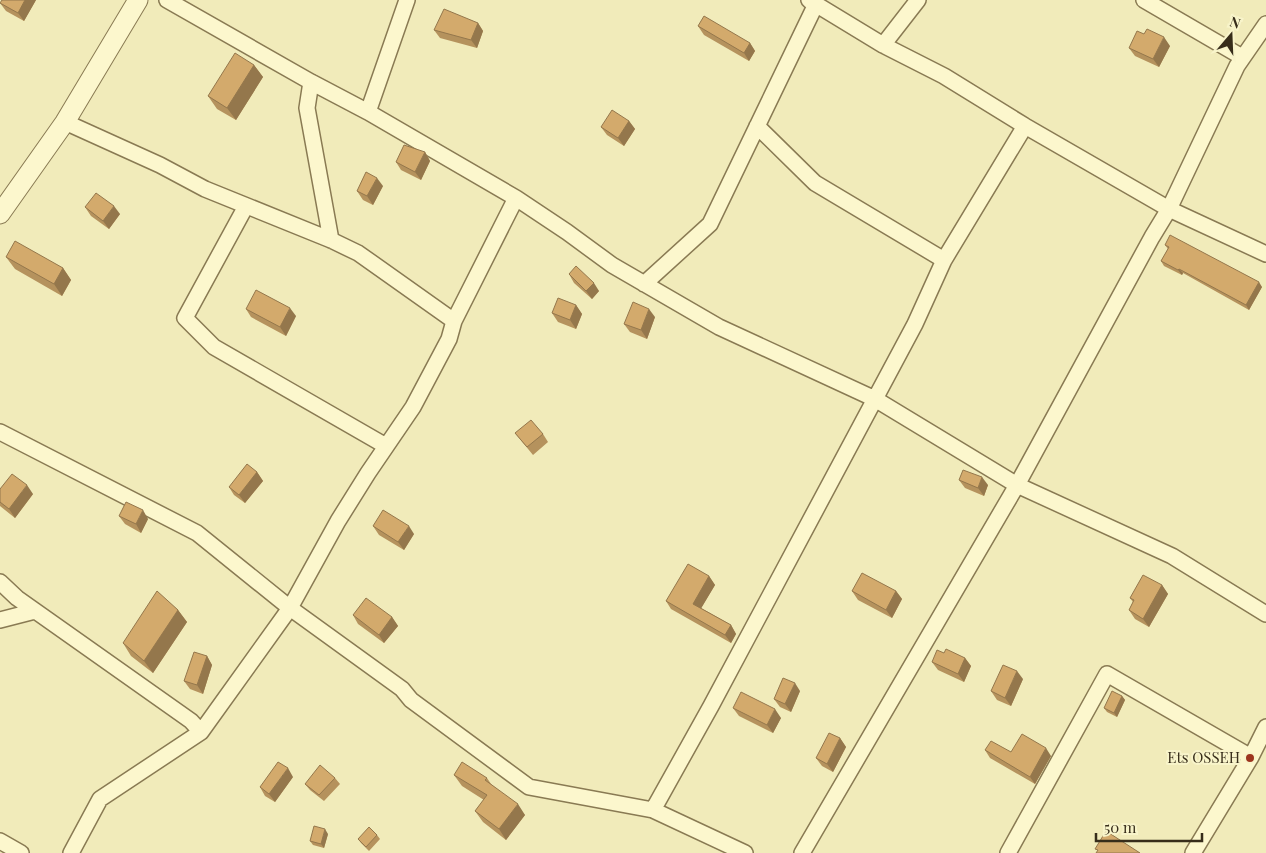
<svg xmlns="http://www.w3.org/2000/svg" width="1266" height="853" viewBox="0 0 1266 853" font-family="'Playfair Display',serif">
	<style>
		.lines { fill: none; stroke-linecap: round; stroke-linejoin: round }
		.minor-casing { stroke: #897a53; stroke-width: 18 }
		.tertiary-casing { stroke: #897a53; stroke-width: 21 }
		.minor { stroke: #fcf7cd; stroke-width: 15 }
		.tertiary { stroke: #fcf7cd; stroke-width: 19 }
		.wall { fill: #b5925d }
		.shaded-wall { fill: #94774c }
		.building { fill: #d3aa6c; stroke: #94774c }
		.poi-dot { fill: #9d351e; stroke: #f8f4ca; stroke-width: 2 }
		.labels { text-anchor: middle; stroke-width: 4; stroke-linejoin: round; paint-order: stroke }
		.poi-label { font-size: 15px; fill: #372d1a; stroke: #f8f4ca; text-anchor: end }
	</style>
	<rect width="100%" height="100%" fill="#f1ebba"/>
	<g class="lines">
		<defs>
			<path id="minor" d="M167,0L311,82L368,112L407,0
				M809,0L883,45L944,76L1025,126L1169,209L1266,254
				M1144,0L1242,57
				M883,45L918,0
				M311,82L307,108L331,240
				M65,122L160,165L205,189L331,240L358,253L454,321
				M757,126L815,183L944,260
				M516,198L567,232L612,265L719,327L875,399L1017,485L1172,556L1266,614
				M246,206L185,318L214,347L386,446
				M644,284L710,224L816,4
				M0,432L197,533L290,608L402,689L411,700L529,787L653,810L745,853
				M0,582L17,598L191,721L201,732
				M0,620L35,611
				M653,810L711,706L915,324L944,260L1025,126
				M0,841L21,853
				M71,853L100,799L201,732L290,608L338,521L368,473L413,407L449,339L454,321L516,198L368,112
				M802,853L1017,485L1152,237L1169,209L1237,66L1266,24
				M1008,853L1107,674L1251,757
				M1193,853L1251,757L1266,727"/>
			<path id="tertiary" d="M0,214L65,122L138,0"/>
		</defs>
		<use href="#minor" class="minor-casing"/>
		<use href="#tertiary" class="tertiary-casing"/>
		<use href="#minor" class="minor"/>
		<use href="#tertiary" class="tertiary"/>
	</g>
	<path class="wall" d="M36,0L24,21L6,11L0,3Z
		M478,23L483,31L477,48L440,38L434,30Z
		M698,26L750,43L755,51L749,61L704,35Z
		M1170,46L1159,67L1135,56L1129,48Z
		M254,65L263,77L236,120L217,109L208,96Z
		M629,121L635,129L624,146L607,135L601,127Z
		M425,152L430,161L421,180L401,170L396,162Z
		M383,186L373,205L363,200L357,191Z
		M85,207L120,214L109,229L91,216Z
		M1165,245L1262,287L1249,310L1183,273L1182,275L1164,266L1161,261L1168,249Z
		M6,257L63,268L71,280L62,296L15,269Z
		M569,274L599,291L592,299L574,283Z
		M576,305L582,314L576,329L558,322L552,313Z
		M246,309L296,316L286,336L251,317Z
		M655,317L647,339L630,332L624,324Z
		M515,433L543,434L548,442L533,455Z
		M257,472L263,481L245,503L234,495L229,487Z
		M959,480L988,485L984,496L965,488Z
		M0,489L33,494L15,518L0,506Z
		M119,516L148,519L141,533L125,524Z
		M373,526L414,534L404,550L379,535Z
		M709,576L715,585L701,608L731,625L736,634L731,643L671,609L666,601Z
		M1162,585L1168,594L1149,627L1135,619L1129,610L1133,602L1130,598Z
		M852,591H896L902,599L892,618L858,600Z
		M178,610L187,622L153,673L131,656L123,643Z
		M353,615L392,617L398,626L384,643L358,624Z
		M944,653L965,658L971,666L964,682L938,670L932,662Z
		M207,656L212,665L203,694L190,689L184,681Z
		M1023,679L1011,706L997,700L991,691Z
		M800,691L791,712L780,707L774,699Z
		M1122,696L1125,700L1117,717L1107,712L1104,708Z
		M733,708L781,718L773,733L739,716Z
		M840,738L846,747L833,772L822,766L816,758Z
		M985,750L1011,752L1051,756L1035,784L990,758Z
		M454,775L487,778L491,784L525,815L506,840L483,822L475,811L484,800L462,786Z
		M293,777L275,802L265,796L260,787Z
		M335,778L340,784L324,801L310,790L305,784Z
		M328,834L324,848L313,845L310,841Z
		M377,835L380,839L369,851L361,843L358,839Z"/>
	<path class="shaded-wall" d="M25,0H36L24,21L18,13Z
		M478,23L483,31L477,48L471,40Z
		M1164,37L1170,46L1159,67L1153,59Z
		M750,43L755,51L749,61L744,53Z
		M254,65L263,77L236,120L227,108Z
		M629,121L635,129L624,146L618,138Z
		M425,152L430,161L421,180L415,172Z
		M377,178L383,186L373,205L367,196Z
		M114,206L120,214L109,229L103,221Z
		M63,268L71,280L62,296L54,284Z
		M1179,269L1183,273L1182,275L1178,270Z
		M1259,282L1262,287L1249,310L1246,305Z
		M594,283L599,291L592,299L586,291Z
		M576,305L582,314L576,329L570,320Z
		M290,308L296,316L286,336L280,327Z
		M649,309L655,317L647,339L641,330Z
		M257,472L263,481L245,503L239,495Z
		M982,477L988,485L984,496L978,488Z
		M27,485L33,494L15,518L9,509Z
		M143,510L148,519L141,533L136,524Z
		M409,526L414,534L404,550L398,542Z
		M709,576L715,585L699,612L693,604Z
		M1162,585L1168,594L1149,627L1143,619Z
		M896,591L902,599L892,618L886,610Z
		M178,610L187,622L153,673L144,661Z
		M392,617L398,626L384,643L379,635Z
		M731,625L736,634L731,643L725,635Z
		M207,656L212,665L203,694L197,685Z
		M965,658L971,666L964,682L958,674Z
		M1017,671L1023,679L1011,706L1005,698Z
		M795,683L800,691L791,712L785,704Z
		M1122,696L1125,700L1117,717L1114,713Z
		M775,709L781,718L773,733L767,725Z
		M840,738L846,747L833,772L827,764Z
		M1046,748L1051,756L1035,784L1030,777Z
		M288,768L293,777L275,802L269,794Z
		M518,804L525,815L506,840L499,829Z
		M325,829L328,834L324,848L321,844Z"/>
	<path class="building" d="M2,0H25L18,13L0,3Z
		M444,9L478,23L471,40L434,30Z
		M704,16L750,43L744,53L698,26Z
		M1147,29L1164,37L1153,59L1129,48L1137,31L1144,34Z
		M235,53L254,65L227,108L208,96Z
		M612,110L629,121L618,138L601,127Z
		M404,145L425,152L415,172L396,162Z
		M366,172L377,178L367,196L357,191Z
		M96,193L114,206L103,221L85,207Z
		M1170,235L1259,282L1246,305L1179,269L1178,270L1161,261L1169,247L1165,245Z
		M15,241L63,268L54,284L6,257Z
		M576,266L594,283L586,291L569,274Z
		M256,290L290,308L280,327L246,309Z
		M558,298L576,305L570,320L552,313Z
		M633,302L649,309L641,330L624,324Z
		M531,420L543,434L527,447L515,433Z
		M247,464L257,472L239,495L229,487Z
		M963,470L982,477L978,488L959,480Z
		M12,474L27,485L9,509L0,502V489Z
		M126,502L143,510L136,524L119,516Z
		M383,510L409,526L398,542L373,526Z
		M688,564L709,576L693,604L731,625L725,635L666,601Z
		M862,573L896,591L886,610L852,591Z
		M1143,575L1162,585L1143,619L1129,610L1134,600L1130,598Z
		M157,591L178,610L144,661L123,643Z
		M366,598L392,617L379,635L353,615Z
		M946,649L965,658L958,674L932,662L937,650L944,653Z
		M194,652L207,656L197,685L184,681Z
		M1003,665L1017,671L1005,698L991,691Z
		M783,678L795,683L785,704L774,699Z
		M1112,691L1122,696L1114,713L1104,708Z
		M741,692L775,709L767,725L733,708Z
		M829,733L840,738L827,764L816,758Z
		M1022,734L1046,748L1030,777L985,750L991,741L1011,752Z
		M278,762L288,768L269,794L260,787Z
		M462,762L487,778L485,780L518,804L499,829L475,811L487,795L454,775Z
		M320,765L335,778L319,795L305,784Z
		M314,826L325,829L321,844L310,841Z
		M369,827L377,835L366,847L358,839Z
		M1106,831L1140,853H1096L1098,850L1095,849Z"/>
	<circle class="poi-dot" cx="1250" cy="758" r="5"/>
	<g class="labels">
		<g class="poi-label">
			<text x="1240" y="763">Ets OSSEH</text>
		</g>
	</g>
	<g transform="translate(1231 35) rotate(19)" stroke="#f8f4ca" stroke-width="4" paint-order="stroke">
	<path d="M0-4L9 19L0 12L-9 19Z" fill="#372d1a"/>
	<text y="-8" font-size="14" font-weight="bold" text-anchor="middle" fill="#372d1a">N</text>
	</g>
	<path d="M1096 833v8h106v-8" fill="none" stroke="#372d1a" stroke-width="2.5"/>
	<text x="1104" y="833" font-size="15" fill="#372d1a" stroke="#f8f4ca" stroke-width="4" paint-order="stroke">50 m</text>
</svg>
